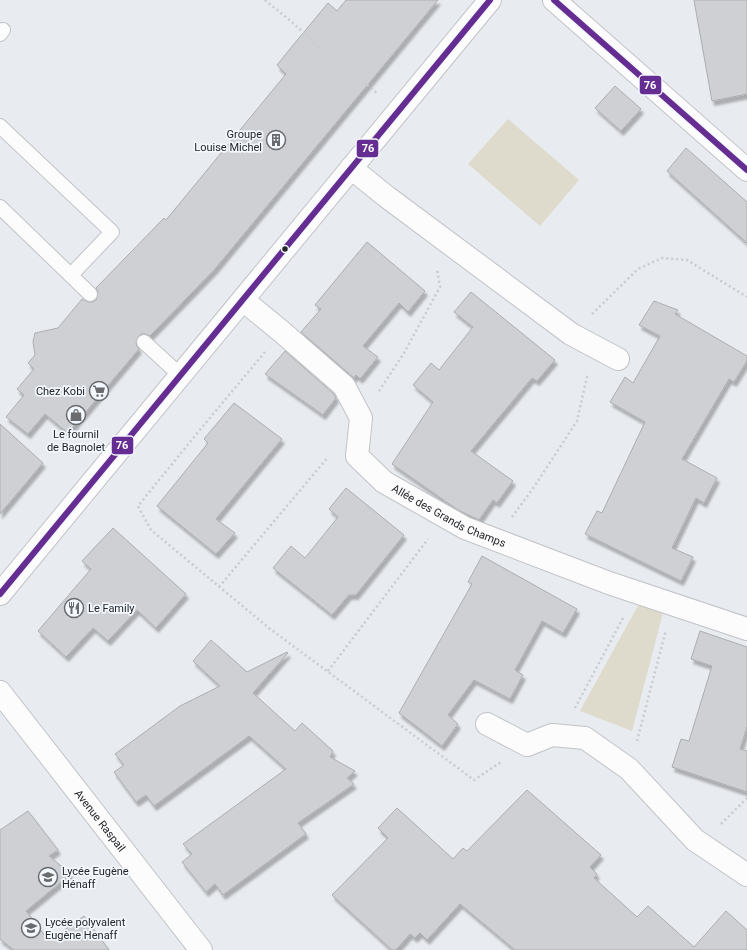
<svg xmlns="http://www.w3.org/2000/svg" width="747" height="950" viewBox="0 0 747 950" font-family="Roboto,sans-serif">
	<style>
		.green { fill: #dedacc }
		.building { fill: #ced0d4; stroke: #acaeb1; filter: url(#shadow) }
		.lines { fill: none; stroke-linecap: round; stroke-linejoin: round }
		.service-casing { stroke: #c1c3c7; stroke-width: 16 }
		.minor-casing { stroke: #c1c3c7; stroke-width: 24 }
		.secondary-casing { stroke: #c1c3c7; stroke-width: 24 }
		.path { stroke: #cacbcd; stroke-width: 2.5; stroke-dasharray: 2 3; stroke-linecap: butt }
		.service { stroke: #fcfcfd; stroke-width: 14 }
		.minor { stroke: #fcfcfd; stroke-width: 22 }
		.secondary { stroke: #fcfcfd; stroke-width: 22 }
		.bus-1-casing { stroke: #f3f8fe; stroke-width: 9 }
		.bus-1 { stroke: #652d91; stroke-width: 6 }
		.bus-dot { fill: #242629; stroke: #f3f8fe; stroke-width: 1.5 }
		.labels { text-anchor: middle; stroke-width: 3.5; stroke-linejoin: round; paint-order: stroke }
		.poi-label { font-size: 11px; fill: #242629; stroke: #f3f8fe; text-anchor: start }
		.street-label { font-size: 11px; fill: #242629; stroke: #f3f8fe }
		.line-badge { stroke: #f3f8fe; stroke-width: 1.5 }
		.badge-label { font-size: 11px; text-anchor: middle; font-weight: bold; fill: #fff }
	</style>
	<defs>
		<filter id="shadow"><feDropShadow dx="2.5" dy="4.5" stdDeviation="1" flood-color="#0004"/></filter>
	</defs>
	<rect width="100%" height="100%" fill="#e8ebef"/>
	<path class="green" d="M508,119L579,180L540,226L468,164Z
		M640,602L664,609L632,731L580,711Z"/>
	<path class="building" d="M346,0H438L215,269L150,336L145,334H141L138,337L136,344L139,349L68,433L45,414L28,434L6,417L24,395L17,389L34,369L28,363L35,355L33,342L35,333L58,328L82,299L88,302H93L96,300L98,292L96,288L164,218L166,220L286,74L277,65L294,44L328,3L337,11Z
		M694,0H747V94L712,101Z
		M615,86L641,109L621,131L595,108Z
		M686,148L747,202V243L667,171Z
		M367,242L425,291L408,312L399,303L363,346L378,357L360,379L356,375L354,378L301,332L321,309L315,305Z
		M471,292L555,360L537,381L532,378L471,451L513,481L497,503L493,500L479,520L458,510L392,464L433,402L413,385L431,363L439,370L473,327L454,312Z
		M654,301L678,310L675,314L747,356V361L734,382L729,379L682,459L717,478L704,503L696,498L672,548L693,557L681,581L585,534L597,511L602,513L645,422L610,402L625,377L633,383L660,336L639,325Z
		M285,351L334,394L336,398L323,415L265,374Z
		M234,403L282,439L216,519L235,533L216,554L157,506L208,443L204,439Z
		M0,424L43,463L0,514Z
		M346,488L404,535L356,595H349L332,615L273,568L291,546L305,558L338,517L329,509Z
		M113,528L186,594L156,628L137,610L108,641L93,628L66,657L38,631L91,569L82,561Z
		M482,556L577,609L563,633L542,621L515,670L523,675L510,699L474,680L448,715L458,724L442,746L399,713L472,584L468,582Z
		M700,631L747,647V727L740,749L747,751V792L672,767L681,739L689,741L712,666L691,659Z
		M211,640L247,672L287,652L288,653L253,693L295,731L302,723L333,751L330,757L355,771L347,778L354,784L298,823L306,834L223,895L215,884L206,892L182,862L192,854L183,844L286,769L249,736L154,806L146,795L136,802L114,772L124,765L115,754L180,706L220,686L193,661Z
		M527,790L601,855L590,867L597,874L594,878L637,917L648,906L694,947L726,911L747,930V950H515L460,904L427,940L420,933L415,938L410,934L396,950H392L332,895L388,838L378,828L397,808L453,859L463,848L467,851Z
		M28,811L58,850L49,856L71,874L26,911L49,941L84,916L109,950H14L0,939V830Z"/>
	<g class="lines">
		<defs>
			<path id="service" d="M0,34L3,30
				M0,126L112,232L71,275
				M0,207L90,294
				M144,342L181,376"/>
			<g id="minor">
				<path d="M554,0L747,170"/>
				<path d="M351,168L387,197L571,334L618,359"/>
				<path id="s1" d="M243,300L282,332L344,386L361,418L357,456L384,482L465,528L609,583L747,629"/>
				<path d="M0,594L490,0"/>
				<path d="M487,724L527,745L552,735L585,738L629,769L695,840L747,875"/>
			</g>
			<g id="secondary">
				<path id="s2" d="M0,692L201,950"/>
			</g>
		</defs>
		<use href="#service" class="service-casing"/>
		<use href="#minor" class="minor-casing"/>
		<use href="#secondary" class="secondary-casing"/>
		<path class="path" d="M265,0L293,23L320,48
			M367,85L378,94
			M592,314L638,269L662,258L687,260L747,297
			M265,352L199,431L138,506L151,530L269,628L474,780L501,762
			M379,391L404,353L440,287L437,269
			M512,517L534,487L577,421L587,377L586,373
			M219,587L328,457
			M328,671L428,539
			M575,708L623,618
			M637,741L666,630
			M721,824L747,798"/>
		<use href="#service" class="service"/>
		<use href="#minor" class="minor"/>
		<use href="#secondary" class="secondary"/>
		<defs>
			<path id="bus-1" d="M554,0L747,170
				M0,594L490,0"/>
		</defs>
		<use href="#bus-1" class="bus-1-casing"/>
		<use href="#bus-1" class="bus-1"/>
	</g>
	<defs>
		<symbol id="building-ring" viewBox="-11 -11 22 22"><circle r="9.5" fill="#f3f8fe" stroke="#696b6e" stroke-width="1.5"/><path d="M-4-6H4V6H1V3H-1V6H-4ZM-2.5-4.3h1.7v1.8h-1.7ZM.8-4.3h1.7v1.8H.8ZM-2.5-1h1.7V.8h-1.7ZM.8-1h1.7V.8H.8Z" fill="#696b6e"/></symbol>
		<symbol id="supermarket-ring" viewBox="-11 -11 22 22"><circle r="9.5" fill="#f3f8fe" stroke="#696b6e" stroke-width="1.5"/><path d="M-6-5.5h2.5l.6 2H6L4.5 2H-2.5L-4.4-4H-6ZM-1.5 3.2a1.3 1.3 0 1 0 .1 0ZM3 3.2a1.3 1.3 0 1 0 .1 0Z" fill="#696b6e"/></symbol>
		<symbol id="shop-ring" viewBox="-11 -11 22 22"><circle r="9.5" fill="#f3f8fe" stroke="#696b6e" stroke-width="1.5"/><path d="M-5-2.5h2.3a2.7 3.5 0 0 1 5.4 0H5L5.5 6h-11ZM-1.5-2.5h3a1.5 2.3 0 0 0-3 0Z" fill="#696b6e"/></symbol>
		<symbol id="restaurant-ring" viewBox="-11 -11 22 22"><circle r="9.5" fill="#f3f8fe" stroke="#696b6e" stroke-width="1.5"/><path d="M-5-6h1v4h1v-4h1v4h1v-4h1v5L-1.5 .5V6h-2V.5L-5-1ZM5-6V6H3V1.5H1.5Q1.5-4 5-6Z" fill="#696b6e"/></symbol>
		<symbol id="school-ring" viewBox="-11 -11 22 22"><circle r="9.5" fill="#f3f8fe" stroke="#696b6e" stroke-width="1.5"/><path d="M0-5L7-2L0 1L-7-2ZM-4 1L0 2.5L4 1V4Q0 6-4 4Z" fill="#696b6e"/></symbol>
	</defs>
	<g fill-rule="evenodd">
		<use href="#building-ring" x="265" y="129" width="22" height="22"/>
		<use href="#supermarket-ring" x="88" y="380" width="22" height="22"/>
		<use href="#shop-ring" x="65" y="404" width="22" height="22"/>
		<use href="#restaurant-ring" x="63" y="597" width="22" height="22"/>
		<use href="#school-ring" x="37" y="866" width="22" height="22"/>
		<use href="#school-ring" x="20" y="917" width="22" height="22"/>
	</g>
	<circle class="bus-dot" cx="285" cy="249" r="3.5"/>
	<g class="labels">
		<g class="poi-label">
			<text x="262" y="138" text-anchor="end">Groupe<tspan x="262" dy="13">Louise Michel</tspan></text>
			<text x="85" y="395" text-anchor="end">Chez Kobi</text>
			<text x="76" y="438" text-anchor="middle">Le fournil<tspan x="76" dy="13">de Bagnolet</tspan></text>
			<text x="88" y="612">Le Family</text>
			<text x="62" y="875">Lycée Eugène<tspan x="62" dy="13">Hénaff</tspan></text>
			<text x="45" y="926">Lycée polyvalent<tspan x="45" dy="13">Eugène Henaff</tspan></text>
		</g>
		<g class="street-label">
			<text dy="4" stroke="none"><textPath href="#s1" startOffset="318">Allée des Grands Champs</textPath></text>
			<text dy="4" stroke="none"><textPath href="#s2" startOffset="163">Avenue Raspail</textPath></text>
		</g>
	</g>
	<g class="line-badge">
		<rect x="639" y="75" width="23" height="20" rx="4" fill="#652d91"/>
		<rect x="356" y="139" width="23" height="19" rx="4" fill="#652d91"/>
		<rect x="111" y="436" width="23" height="19" rx="4" fill="#652d91"/>
	</g>
	<g class="badge-label">
		<text x="650" y="89">76</text>
		<text x="368" y="152">76</text>
		<text x="122" y="449">76</text>
	</g>
</svg>
